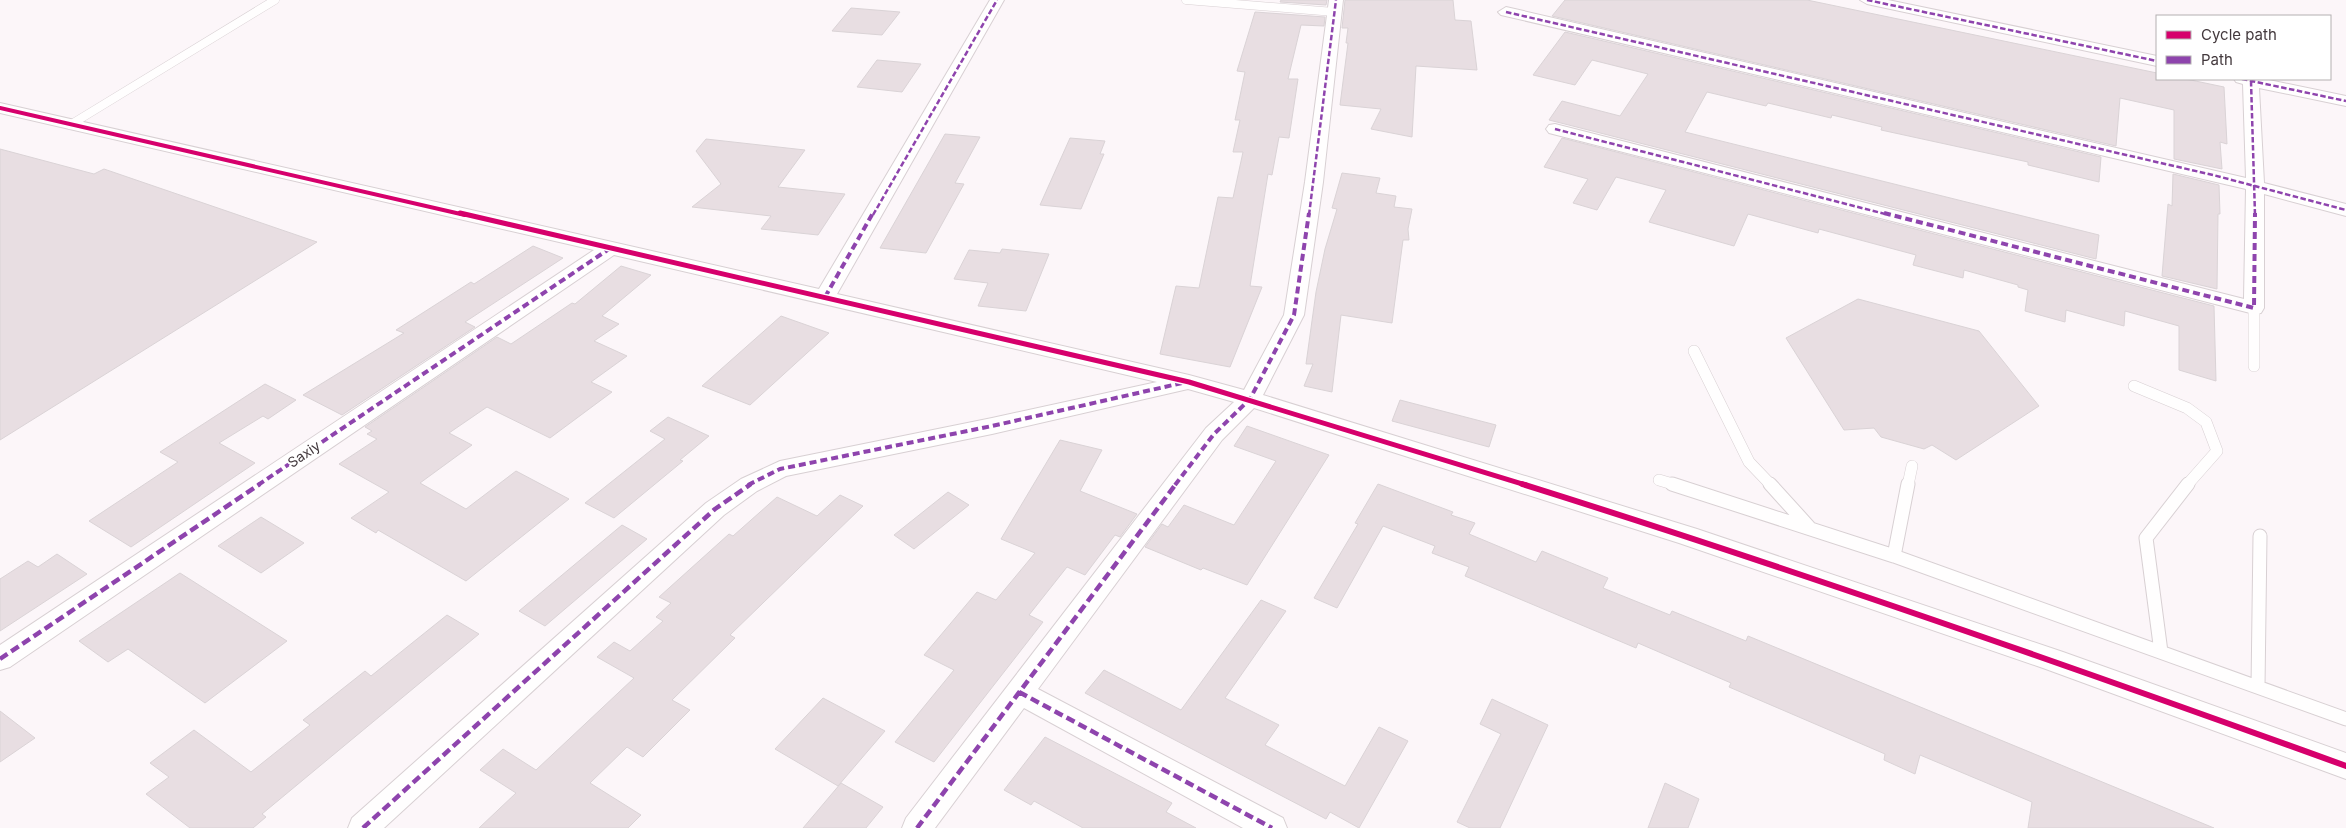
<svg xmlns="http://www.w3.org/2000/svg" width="2346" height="828" viewBox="0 0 2346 828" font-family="Inter,sans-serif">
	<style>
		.building { fill: #e8dee2; stroke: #dad3d6 }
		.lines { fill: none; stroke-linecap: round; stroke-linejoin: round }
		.service-far2-casing { stroke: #d8d0d3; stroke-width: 9 }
		.service-far1-casing { stroke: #d8d0d3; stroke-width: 12 }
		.service-casing { stroke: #d8d0d3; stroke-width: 15 }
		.minor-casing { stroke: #d8d0d3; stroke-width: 2 }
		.service-far2 { stroke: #fffefe; stroke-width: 8 }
		.service-far1 { stroke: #fffefe; stroke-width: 11 }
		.service { stroke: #fffefe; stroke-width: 13 }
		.minor { fill: #fffefe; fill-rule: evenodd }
		.quiet-far2 { stroke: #8e44ad; stroke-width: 2.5; stroke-dasharray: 5.5 2.5; stroke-linecap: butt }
		.quiet-far1 { stroke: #8e44ad; stroke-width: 4; stroke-dasharray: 7 4; stroke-linecap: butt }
		.quiet { stroke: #8e44ad; stroke-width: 4.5; stroke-dasharray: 9 4.5; stroke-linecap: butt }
		.cycleway-far2-casing { stroke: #fff; stroke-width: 6 }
		.cycleway-far1-casing { stroke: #fff; stroke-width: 8 }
		.cycleway-casing { stroke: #fff; stroke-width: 9 }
		.cycleway-far2 { stroke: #d6006c; stroke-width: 4 }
		.cycleway-far1 { stroke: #d6006c; stroke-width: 5 }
		.cycleway { stroke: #d6006c; stroke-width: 6 }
		.labels { text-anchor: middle; stroke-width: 4; stroke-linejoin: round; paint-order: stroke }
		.street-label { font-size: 14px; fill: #43393d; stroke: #fff }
	</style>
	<rect width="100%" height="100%" fill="#fcf6f9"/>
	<path class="building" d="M1281,0H1327L1326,5L1280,2Z
		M1345,0H1453L1455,20L1471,21L1477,70L1416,66L1412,137L1371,129L1381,109L1340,105L1348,43H1346L1348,28H1342Z
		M1565,0H1807L2157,73V79H2186L2224,87L2227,144L2220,142L2222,169L2174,159V110L2120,98L2116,146L1552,16Z
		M851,8L900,12L882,35L832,31Z
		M1255,12L1325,17L1324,26L1301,25L1288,79H1298L1289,138L1279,137L1272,175L1268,174L1250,286L1262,287L1230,367L1160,354L1176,286L1199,288L1218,197L1233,198L1243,152H1233L1240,120H1235L1245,72L1237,71Z
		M1565,32L2101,157L2099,182L2028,165V162L1881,130L1882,127L1832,115L1831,118L1768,103L1766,106L1707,92L1685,132L2099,235L2096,259L1549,120L1562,101L1620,116L1648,74L1592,60L1575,85L1533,75Z
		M877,60L921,64L902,92L857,87Z
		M945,134L980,137L955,183L964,184L926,253L880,248Z
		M1070,138L1105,141L1100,154H1104L1081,209L1040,205Z
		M1562,138L2214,306L2216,381L2179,370V326L2125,311L2124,326L2066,310L2065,322L2025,311L2028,290L2018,287V285L1964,270L1963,278L1913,265L1916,255L1819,229L1818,233L1748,214L1734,246L1649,222L1666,190L1616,177L1597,210L1573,203L1588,179L1544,167Z
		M706,139L805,150L778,187L845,194L818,235L761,229L771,216L692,207L721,184L696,151Z
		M0,149L94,174L104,169L317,242L0,440Z
		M1342,173L1380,178L1376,193L1396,196L1394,207L1412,209L1408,229L1409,240H1403L1392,323L1341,315L1332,392L1304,386L1313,364H1306L1316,292L1325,249L1337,209L1332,208Z
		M2173,174L2219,185L2220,214H2218L2217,289L2162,276L2168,204L2172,206Z
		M533,246L563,258L465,322L475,327L342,415L303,395L404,333L396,330L471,282L474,284Z
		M1002,249L1049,254L1026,311L978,306L988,283L954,279L969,250L1000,253Z
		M621,266L651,275L602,316L619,324L594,341L627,356L591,382L612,392L550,438L487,407L449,433L472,445L420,483L466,509L516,471L569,499L466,581L378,530L376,533L351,518L389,492L339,464L377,439L367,434L372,431L365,427L497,337L511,344L572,303L575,304Z
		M1858,299L1979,331L2039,406L1956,460L1932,445L1924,449L1881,437L1874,428L1844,430L1786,338Z
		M781,316L829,333L750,405L702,386Z
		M265,384L296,400L268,419L263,416L219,443L255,463L131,547L89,521L178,462L160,452Z
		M1400,400L1496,425L1489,447L1392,421Z
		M668,417L709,436L680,460L683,461L614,518L585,503L665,439L650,431Z
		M1247,426L1329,455L1247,585L1203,568L1201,570L1145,547L1162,524L1168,527L1184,505L1234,525L1276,461L1234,446Z
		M1060,440L1102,450L1080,491L1137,514L1120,537L1115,535L1085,575L1067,567L1029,615L1043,622L934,762L895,742L954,670L924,655L977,592L996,600L1035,553L1001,539Z
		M1378,484L1453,512L1451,515L1475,523L1469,534L1536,562L1542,551L1608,578L1603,588L1670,615L1672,611L1746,641L1748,636L2214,828H2028L2032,802L1920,755L1915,774L1884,760L1885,754L1729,687L1731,683L1638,643L1636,648L1465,576L1469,567L1432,553L1435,546L1383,526L1337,608L1314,598L1358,524L1355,523Z
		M948,492L969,505L914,549L894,535Z
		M840,495L863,506L730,635L735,638L672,700L690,710L643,757L627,747L590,783L641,815L628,828H479L516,793L480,770L503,749L536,770L634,678L597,657L614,642L630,651L663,621L656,617L671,603L659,597L729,534L733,536L777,497L817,516Z
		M261,517L304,543L261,573L218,546Z
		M622,525L647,539L545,626L519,611Z
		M57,554L87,574L0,631V579L28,561L38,567Z
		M180,573L287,641L205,703L128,649L108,662L79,641Z
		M1261,600L1286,611L1225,698L1279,725L1265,745L1345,786L1379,727L1408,741L1359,828L1330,812L1326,819L1085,693L1104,670L1181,710Z
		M447,615L479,634L262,814L266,817L253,828H190L146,794L169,777L150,763L194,730L251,772L310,725L303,720L365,671L371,676Z
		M823,698L885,731L838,786L775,749Z
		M1492,699L1548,725L1500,828H1470L1457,822L1501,734L1480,724Z
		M0,711L35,738L0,762Z
		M1045,737L1172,803L1166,812L1196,828H1083L1034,801L1031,805L1004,790Z
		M841,783L883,807L866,828H803Z
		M1665,783L1699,799L1688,828H1648Z"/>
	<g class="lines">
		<defs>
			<path id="service-far2" d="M1186,0L1334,12
				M70,125L275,0"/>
			<path id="service-far1" d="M2254,308V366
				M1694,351L1749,462L1771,485
				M2134,386L2187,408L2206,422L2217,451L2187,485
				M1659,480L1676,485
				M1908,485L1912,466"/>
			<path id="service" d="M1672,484L1894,556L2346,719
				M1770,484L1809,527
				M1894,556L1908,484
				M2161,652L2146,538L2188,484
				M2258,687L2260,536"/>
			<path id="minor" d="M990,0H1004L837,294L1189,375L1244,390L1284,315L1305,182L1329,0H1343L1323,182L1304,315L1263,395L1697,529L2063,652L2346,753V779L2043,668L1679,543L1254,408L1222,440L1038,689L1283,818L1287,828H1243L1024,708L935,828H902L906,818L1206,428L1234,402L1188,389L992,434L786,476L757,491L724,515L384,828H348L352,818L706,503L741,479L780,461L992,418L1157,382L614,255L10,667L0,670V645L594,250L0,113V103L819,289Z
				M1860,0H1888L2157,56V66L1867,4Z
				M1506,7L2246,178L2243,84L2236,82L2234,79H2264L2346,96V106L2259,88L2264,183L2346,204V216L2264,194V308L2261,313L2254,314L1549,133L1546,129L1549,125L1555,124L2244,299L2246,189L1501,15L1498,12Z"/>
		</defs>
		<use href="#service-far2" class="service-far2-casing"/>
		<use href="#service-far1" class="service-far1-casing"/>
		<use href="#service" class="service-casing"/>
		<use href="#minor" class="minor-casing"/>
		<use href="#service-far2" class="service-far2"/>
		<use href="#service-far1" class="service-far1"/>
		<use href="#service" class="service"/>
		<use href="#minor" class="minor"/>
		<path class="quiet-far2" d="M1867,0L2157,61
			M1506,12L2213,175L2346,210
			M2242,79L2346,101
			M2251,81L2255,215
			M1555,129L1889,215
			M873,215L997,0
			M1309,215L1336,0"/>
		<path class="quiet-far1" d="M1884,213L2254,308L2255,213
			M825,297L873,213
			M258,485L609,249
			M748,485L780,469L992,426L1182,383
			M1175,485L1214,434L1250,399L1294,315L1309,213"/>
		<path class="quiet" d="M0,659L260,484
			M1019,692L1272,828
			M363,828L715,509L751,484
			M917,828L1176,484"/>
		<defs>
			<path id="cycleway-far2" d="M0,108L465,215"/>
			<path id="cycleway-far1" d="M460,213L1189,382L1526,485"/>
			<path id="cycleway" d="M1522,484C1800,571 2073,667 2346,766"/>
		</defs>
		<use href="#cycleway-far2" class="cycleway-far2-casing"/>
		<use href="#cycleway-far1" class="cycleway-far1-casing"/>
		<use href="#cycleway" class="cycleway-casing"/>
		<use href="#cycleway-far2" class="cycleway-far2"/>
		<use href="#cycleway-far1" class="cycleway-far1"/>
		<use href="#cycleway" class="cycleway"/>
	</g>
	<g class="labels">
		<g class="street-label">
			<text transform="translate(304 454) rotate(-34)" y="5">Saxiy</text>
		</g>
	</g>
	<rect x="2156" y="15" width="175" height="65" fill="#ffffff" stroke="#b4b0b1"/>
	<rect x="2166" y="31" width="25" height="8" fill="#d6006c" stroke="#b4b0b1"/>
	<text x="2201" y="40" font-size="15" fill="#43393d">Cycle path</text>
	<rect x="2166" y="56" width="25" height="8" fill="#8e44ad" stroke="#b4b0b1"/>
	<text x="2201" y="65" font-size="15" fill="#43393d">Path</text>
</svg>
